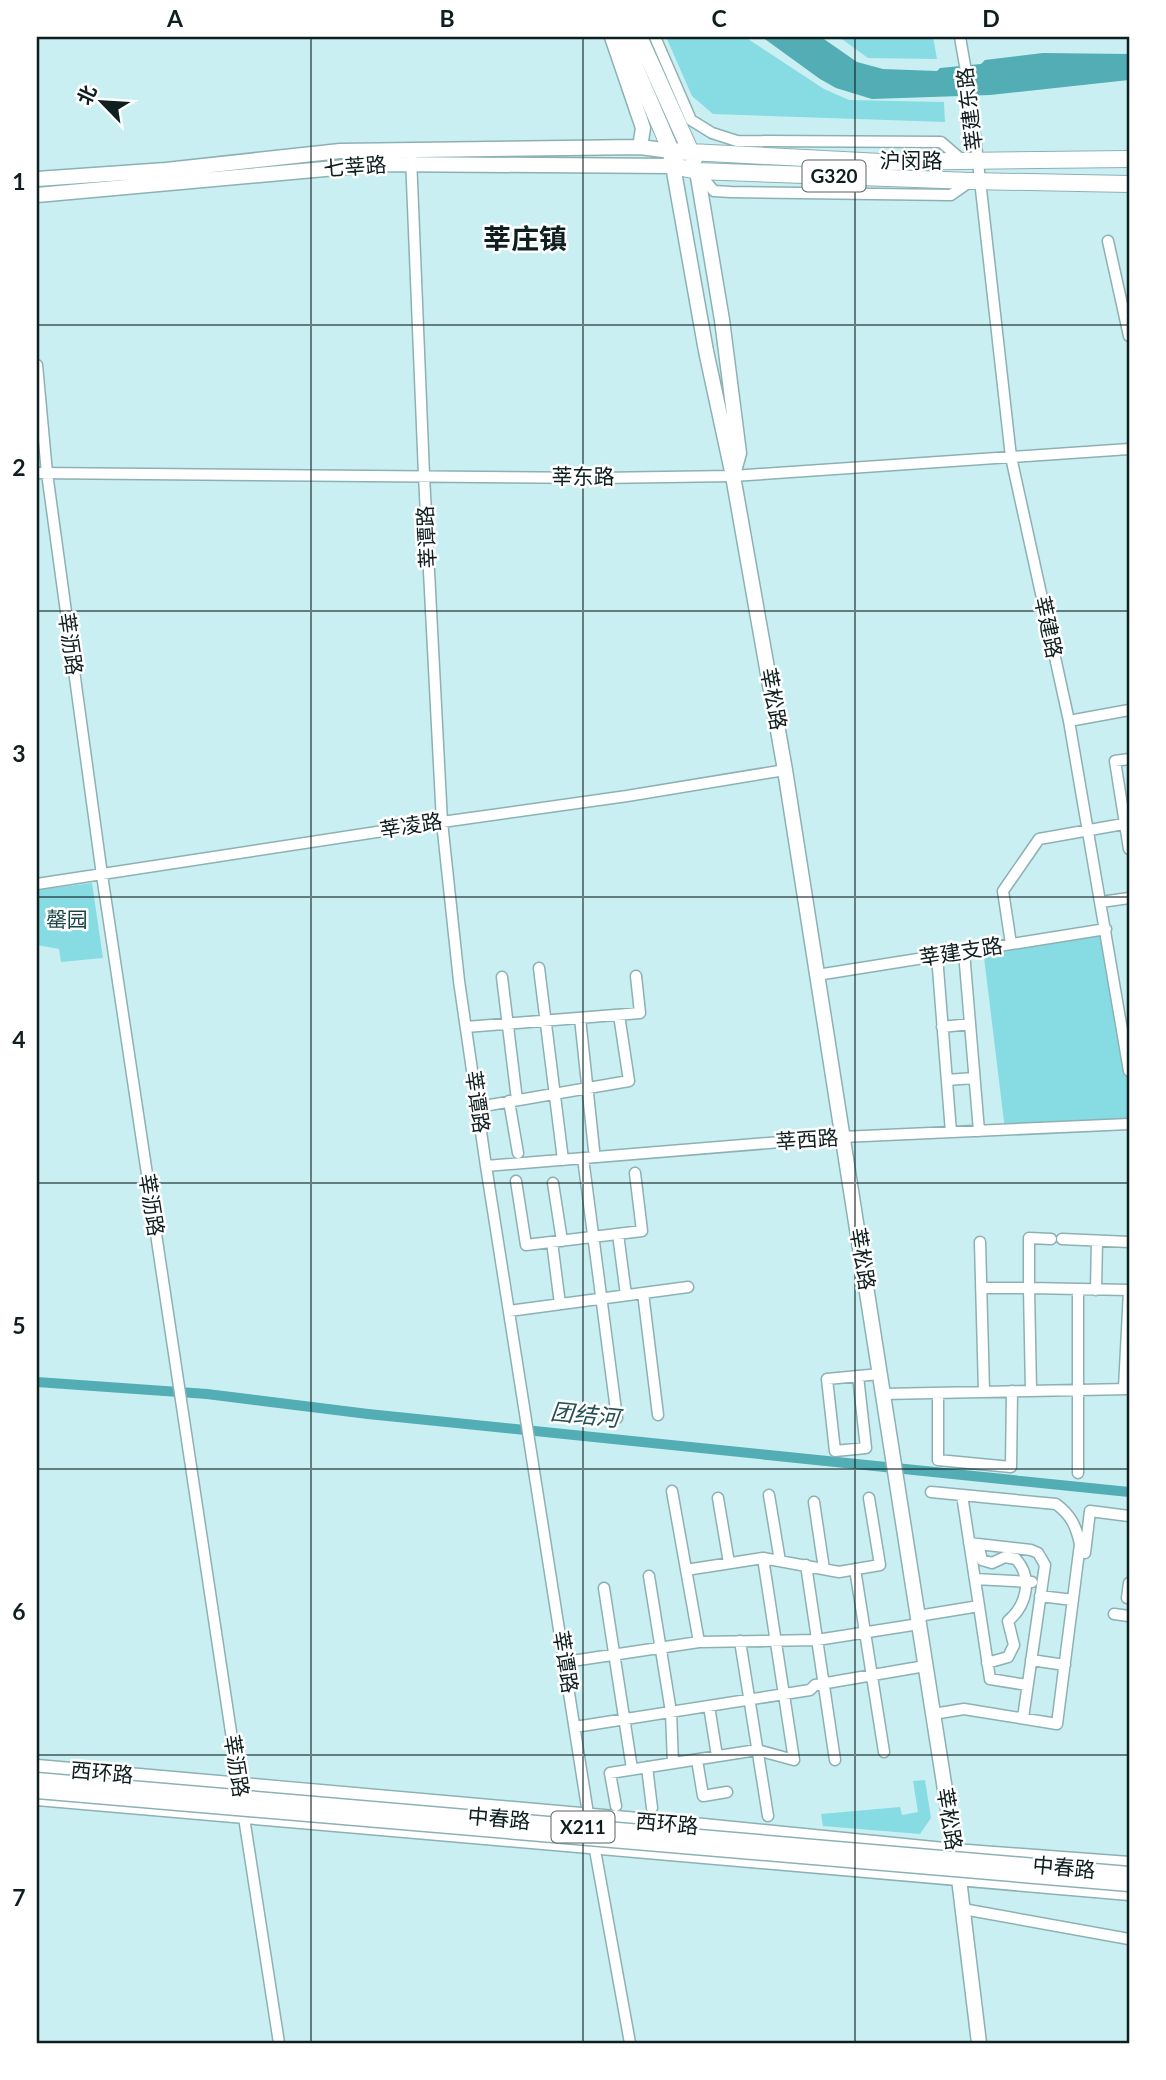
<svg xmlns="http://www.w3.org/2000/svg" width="1166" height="2080" viewBox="0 0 1166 2080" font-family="Lato,'Noto Sans SC',sans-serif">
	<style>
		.green { fill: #87dce3 }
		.water { fill: #52adb4 }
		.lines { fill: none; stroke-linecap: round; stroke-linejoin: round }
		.canal { stroke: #52adb4; stroke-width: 10 }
		.minor-casing { stroke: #8cb1b4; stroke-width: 13 }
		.major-casing { stroke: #8cb1b4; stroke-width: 17 }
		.highway-casing { stroke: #8cb1b4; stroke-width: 18 }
		.minor { stroke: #fff; stroke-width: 10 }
		.major { stroke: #fff; stroke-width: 14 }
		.highway { stroke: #fff; stroke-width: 16 }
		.major-bridge-casing { stroke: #8cb1b4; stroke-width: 17; stroke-linecap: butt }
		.major-bridge { stroke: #fff; stroke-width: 14 }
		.grid { fill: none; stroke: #0f1e1f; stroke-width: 2; stroke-opacity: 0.55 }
		.labels { text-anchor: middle; stroke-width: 5; stroke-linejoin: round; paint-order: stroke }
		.shield { fill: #fff; stroke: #576262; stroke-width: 2 }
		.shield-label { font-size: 19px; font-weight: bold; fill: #0f1e1f }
		.street-label { font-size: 21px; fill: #0f1e1f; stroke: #fff }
		.park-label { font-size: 21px; fill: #1a4448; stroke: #fff }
		.water-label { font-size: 23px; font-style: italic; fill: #265053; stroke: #fff }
		.district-label { font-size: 28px; font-weight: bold; fill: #0f1e1f; stroke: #fff }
		.neatline { fill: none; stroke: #0f1e1f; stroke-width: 2.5 }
		.grid-label { font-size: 23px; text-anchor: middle; font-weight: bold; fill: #0f1e1f }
	</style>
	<rect width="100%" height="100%" fill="#c9eff2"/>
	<path class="green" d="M666,37H745L824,89L849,100L944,102L945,122L713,114L692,96Z
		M839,37H933L937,59L868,58Z
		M92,883L103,958L61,962L59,949L37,945V890Z
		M1106,929L1129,1071V1124L1005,1130L983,949Z
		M925,1780L931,1818L920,1834L823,1826L821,1814L900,1807L902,1815L918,1812L913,1781Z"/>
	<path class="water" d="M762,37H821L857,62L883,69L937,71L940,68L981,64L985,60L1043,53L1129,54V80L990,95L872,99L836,88L820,79Z"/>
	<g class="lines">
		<path class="canal" d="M37,1382L207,1394L368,1414L1129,1492"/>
		<defs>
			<path id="minor" d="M655,37L691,120L712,133L737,141L941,142L963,161
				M960,37L971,100L1011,457L1069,721L1129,1071
				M411,157L424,475L442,822L459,981L486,1166L589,1820
				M697,171L714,191L731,192L951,195L971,181
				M1108,241L1129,336
				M37,365L47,473L102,875L240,1792
				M37,473L598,478L733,476L1129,449
				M1069,721L1129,710
				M1129,759L1115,761L1129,849
				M37,884L442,822L627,796L785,770
				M1101,902L1129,898
				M1011,944L1003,891L1039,839L1129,823
				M964,952L979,1131
				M937,956L951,1132
				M539,968L563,1160
				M817,975L1106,929
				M502,977L517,1100
				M580,1018L594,1150
				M466,1027L640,1013L636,976
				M942,1027L970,1024
				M947,1080L974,1078
				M509,1101L518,1153
				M478,1107L629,1081L619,1015
				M583,1158L617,1418
				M486,1166L842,1137L1129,1124
				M516,1181L526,1245L642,1231L635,1173
				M553,1183L562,1241
				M618,1234L626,1295
				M1062,1239L1129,1242
				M552,1242L560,1304
				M980,1242L984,1392
				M981,1288H1029V1238L1051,1239
				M1096,1290L1097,1241
				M643,1293L658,1415
				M509,1311L688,1287
				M858,1376L866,1448L835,1451L827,1379L880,1374
				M1124,1388L1129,1291
				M1031,1391L1029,1288L1129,1290
				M938,1393V1460L1011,1467L1012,1391
				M883,1394L1129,1389
				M1078,1473V1289
				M672,1491L699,1642
				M931,1492L1056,1504C1071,1515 1076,1526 1080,1544L1057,1724L964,1709L933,1714
				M769,1495L780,1561
				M718,1498L729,1563
				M814,1502L824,1569
				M969,1543L1031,1550L1038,1553L1045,1565L1023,1718
				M978,1544L982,1560L992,1563L1005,1557L1016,1559C1033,1578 1027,1605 1008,1621L1014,1645L1008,1657L987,1663
				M1085,1553L1090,1511L1129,1516
				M806,1565L835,1760
				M855,1569L884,1752
				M686,1570L763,1558L839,1572L880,1565L869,1498
				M649,1576L671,1712L673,1763
				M975,1579L1032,1582
				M604,1588L632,1769
				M1040,1596L1073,1600
				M1127,1598L1129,1583
				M979,1606L990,1679L1027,1685
				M1114,1614L1129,1616
				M918,1616L979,1606L962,1495
				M740,1641L768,1816
				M1031,1660L1065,1665
				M565,1662L699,1642L817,1640L919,1624
				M709,1706L717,1756
				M575,1727L810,1690L815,1685L925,1666
				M697,1760L703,1796L727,1792
				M647,1767L652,1808
				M616,1806L610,1773L757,1750L794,1760L763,1558
				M243,1811L279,2043
				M593,1839L630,2043
				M963,1909L1129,1939"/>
			<path id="major" d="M612,37L640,119L643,128L640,147
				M697,171L722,320L739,453L734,471
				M37,179L166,170L340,151L640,147L671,151
				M37,195L380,164L673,166L706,351L733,476L785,770L959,1879L979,2043
				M37,1767L683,1824L954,1851L1129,1864
				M37,1798L1129,1893"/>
			<path id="highway" d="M622,37L671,151L673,166L697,171L971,181L1129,184
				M639,37L694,159
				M671,151L881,162L1129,159"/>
		</defs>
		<use href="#minor" class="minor-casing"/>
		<use href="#major" class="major-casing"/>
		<use href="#highway" class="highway-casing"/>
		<use href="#minor" class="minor"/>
		<use href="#major" class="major"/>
		<use href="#highway" class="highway"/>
		<defs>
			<path id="major-bridge" d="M37,1780L1129,1874
				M37,1791L1129,1884"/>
		</defs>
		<use href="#major-bridge" class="major-bridge-casing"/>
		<use href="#major-bridge" class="major-bridge"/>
	</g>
	<path class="grid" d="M311,37V2043M583,37V2043M855,37V2043M37,325H1129M37,611H1129M37,897H1129M37,1183H1129M37,1469H1129M37,1755H1129"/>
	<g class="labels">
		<g class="shield">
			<rect x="802.5" y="160.5" width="63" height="31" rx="5"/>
			<rect x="551.5" y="1811.5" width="63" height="31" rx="5"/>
		</g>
		<g class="shield-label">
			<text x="834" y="183">G320</text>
			<text x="583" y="1834">X211</text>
		</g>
		<g class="street-label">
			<text transform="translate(970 109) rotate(-97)" y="7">莘建东路</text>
			<text x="911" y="168">沪闵路</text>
			<text transform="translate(355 167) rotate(-4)" y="7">七莘路</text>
			<text x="583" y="484">莘东路</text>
			<text transform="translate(427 537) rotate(-93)" y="7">莘谭路</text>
			<text transform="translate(1048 627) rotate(78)" y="7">莘建路</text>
			<text transform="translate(70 644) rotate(82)" y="7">莘沥路</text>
			<text transform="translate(773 699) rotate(80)" y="7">莘松路</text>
			<text transform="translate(411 826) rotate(-9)" y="7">莘凌路</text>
			<text transform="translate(961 952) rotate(-9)" y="7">莘建支路</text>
			<text transform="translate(477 1102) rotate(82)" y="7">莘谭路</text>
			<text transform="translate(807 1140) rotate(-4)" y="7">莘西路</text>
			<text transform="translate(151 1205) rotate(81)" y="7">莘沥路</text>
			<text transform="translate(862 1259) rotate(81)" y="7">莘松路</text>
			<text transform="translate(565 1662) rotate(81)" y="7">莘谭路</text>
			<text transform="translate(236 1766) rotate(81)" y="7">莘沥路</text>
			<text transform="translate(102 1773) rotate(5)" y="7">西环路</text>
			<text transform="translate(499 1819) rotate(5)" y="7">中春路</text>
			<text transform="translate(949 1819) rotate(81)" y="7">莘松路</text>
			<text transform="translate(667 1824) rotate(5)" y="7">西环路</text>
			<text transform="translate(1064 1868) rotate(5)" y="7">中春路</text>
		</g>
		<g class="park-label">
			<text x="67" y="927">罄园</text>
		</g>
		<g class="water-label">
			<text transform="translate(585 1415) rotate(6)" y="8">团结河</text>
		</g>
		<g class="district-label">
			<text x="525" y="249">莘庄镇</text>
		</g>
	</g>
	<rect width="1166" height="2080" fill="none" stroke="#ffffff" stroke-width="77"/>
	<g transform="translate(102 102) rotate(295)" stroke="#ffffff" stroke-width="5" paint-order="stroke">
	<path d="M0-5L12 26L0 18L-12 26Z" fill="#0f1e1f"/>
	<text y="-10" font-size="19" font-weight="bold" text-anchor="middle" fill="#0f1e1f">北</text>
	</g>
	<rect x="38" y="38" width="1090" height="2004" class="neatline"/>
	<g class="grid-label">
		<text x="175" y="27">A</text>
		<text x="447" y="27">B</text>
		<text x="719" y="27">C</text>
		<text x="991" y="27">D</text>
		<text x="19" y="190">1</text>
		<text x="19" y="476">2</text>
		<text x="19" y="762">3</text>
		<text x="19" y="1048">4</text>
		<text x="19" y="1334">5</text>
		<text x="19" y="1620">6</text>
		<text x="19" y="1906">7</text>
	</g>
</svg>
